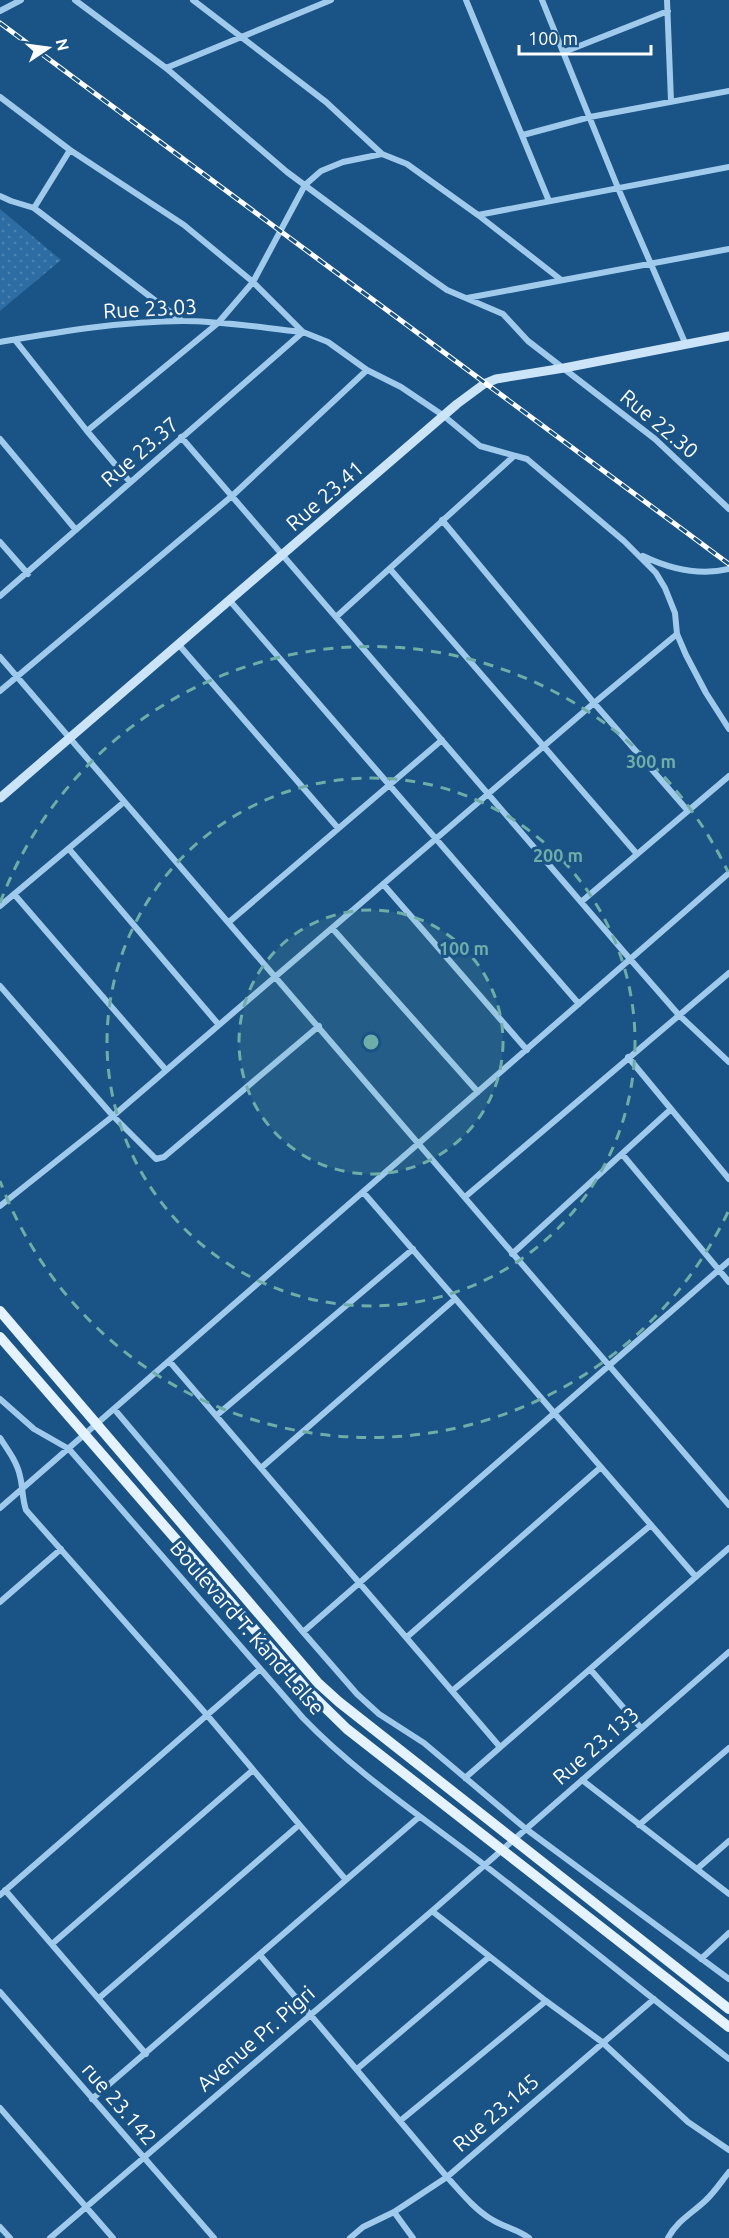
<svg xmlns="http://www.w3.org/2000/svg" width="729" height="2238" viewBox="0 0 729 2238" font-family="Ubuntu,sans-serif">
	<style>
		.park { fill: url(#park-dots) }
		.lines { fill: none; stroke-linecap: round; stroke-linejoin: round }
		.street { stroke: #a0caec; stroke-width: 6 }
		.secondary { stroke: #cce4f8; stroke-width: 9 }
		.primary { stroke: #e5f2ff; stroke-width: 10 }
		.rail-casing { stroke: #fff; stroke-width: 5 }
		.rail { stroke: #1a5385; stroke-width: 3; stroke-dasharray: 9; stroke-linecap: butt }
		.ring { fill: none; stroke: #6fada8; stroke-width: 3; stroke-dasharray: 10 8 }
		.labels { text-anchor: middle; stroke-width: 6; stroke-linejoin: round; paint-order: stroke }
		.street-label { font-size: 21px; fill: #fff; stroke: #1a5385 }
		.centre { fill: #6fada8; stroke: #1a5385; stroke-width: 3 }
		.ring-label { font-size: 18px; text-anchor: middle; font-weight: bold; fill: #6fada8; stroke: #1a5385; stroke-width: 6; stroke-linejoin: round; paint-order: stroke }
	</style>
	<defs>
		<pattern id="park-dots" width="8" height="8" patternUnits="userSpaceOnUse" patternTransform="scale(1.5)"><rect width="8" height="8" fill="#2d6da3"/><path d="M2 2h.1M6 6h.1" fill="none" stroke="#4c83b1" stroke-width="1.8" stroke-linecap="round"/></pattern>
	</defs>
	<rect width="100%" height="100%" fill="#1a5385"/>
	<path class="park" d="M0,209L61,260L0,311Z"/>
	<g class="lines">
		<path class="street" d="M75,0L166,68L287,172L427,276L447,290L503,314L528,341L655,439L729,509
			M193,0L326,102L382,154L407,164L478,215L560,279
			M466,0L549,201
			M542,0L618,188L686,345
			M667,0L671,101
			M0,11L21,0
			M564,52L668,11
			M166,68L331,0
			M0,97L70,150L184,225L253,282L303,332L328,342L367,370L401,387L444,416L480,446L527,459L624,541L656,573L665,588L675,613L677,634L686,655L706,693L729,729
			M523,135L590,117L729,91
			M0,196L11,201L34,208L182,321
			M34,208L70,150
			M478,215L729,167
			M467,298L729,249
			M15,340L87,431L130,482
			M0,342C59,332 123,321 183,321C223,321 263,328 302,332
			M87,431L218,323L253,282L305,185L321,171L343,162L382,154
			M181,437L630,959L678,1014L729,1062
			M0,439L76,530
			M442,520L594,703L688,811
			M0,542L28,574
			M643,556C670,569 699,576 729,569
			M390,569L637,854
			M0,596L303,332
			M230,601L579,1004
			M336,617L514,456
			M179,645L338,828
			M0,657L729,1505
			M0,691L232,496L367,370
			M69,849L219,1025
			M383,884L527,1050
			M14,894L166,1070
			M581,902L729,776
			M0,906L124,802
			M229,922L442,740
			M332,928L478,1092
			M0,986L113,1116L156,1159L164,1157L319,1026
			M628,1057L729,1179
			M622,1154L729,1282
			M363,1192L696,1577
			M465,1197L729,973
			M0,1206L113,1116L594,703L677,634
			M512,1254L670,1110
			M170,1362L500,1747
			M0,1399L34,1429L69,1449L303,1718C358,1775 424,1818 487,1867C568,1930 648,1995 729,2059
			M115,1410L303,1632L357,1694L379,1714L424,1743L526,1829L729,1979
			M217,1415L413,1249
			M0,1438C8,1450 17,1462 20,1476C23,1488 22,1498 26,1510L207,1715L346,1880
			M261,1468L455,1299
			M0,1508L729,873
			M0,1602L61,1549
			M303,1632L729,1261
			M407,1637L601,1467
			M590,1669L641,1728
			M452,1691L651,1525
			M465,1778L729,1548
			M582,1780L729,1894
			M639,1825L729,1748
			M697,1869L729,1841
			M5,1890L146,2054
			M0,1895L260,1669
			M432,1911L546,2001L602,2042L688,2122L729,2150
			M52,1944L253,1770
			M260,1955L447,2177C460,2191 474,2209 491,2219C503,2227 517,2229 529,2238
			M701,1959L729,1933
			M0,1992L214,2238
			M99,1998L299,1825
			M357,2069L489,1957
			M92,2099L419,1817
			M0,2108L113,2238
			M400,2121L546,2001
			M394,2212L413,2238
			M0,2227L10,2238
			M50,2238L432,1911L729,1652
			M350,2238L363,2227L394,2212L447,2177L654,1999
			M668,2238C677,2221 691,2214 705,2201C714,2193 721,2182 729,2172"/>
		<path class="secondary" d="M0,798L457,404L484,384L496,379L564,368L729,336"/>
		<path class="primary" d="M0,1311L318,1683L339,1702L729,2009
			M0,1337L306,1689L347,1729L729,2027"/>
		<defs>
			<path id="rail" d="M0,23L729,564"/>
		</defs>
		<use href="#rail" class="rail-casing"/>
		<use href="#rail" class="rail"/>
	</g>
	<circle cx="371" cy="1042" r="132" fill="#6fada8" fill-opacity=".12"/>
	<g class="ring">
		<circle cx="371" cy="1042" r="132"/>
		<circle cx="371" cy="1042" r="264"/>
		<path d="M728 1212A396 396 0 0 1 0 1181M0 903A396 396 0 0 1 728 872"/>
	</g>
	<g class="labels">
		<g class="street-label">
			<text transform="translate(150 309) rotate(-3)" y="7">Rue 23.03</text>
			<text transform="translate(659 424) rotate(40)" y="7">Rue 22.30</text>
			<text transform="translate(140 452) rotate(-41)" y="7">Rue 23.37</text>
			<text transform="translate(325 496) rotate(-41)" y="7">Rue 23.41</text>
			<text transform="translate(247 1628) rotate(49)" y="7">Boulevard T. Kand-Lalse</text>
			<text transform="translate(596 1746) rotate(-41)" y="7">Rue 23.133</text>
			<text transform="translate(256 2039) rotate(-41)" y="7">Avenue Pr. Pigri</text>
			<text transform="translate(119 2104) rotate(49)" y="7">rue 23.142</text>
			<text transform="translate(496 2113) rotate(-41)" y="7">Rue 23.145</text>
		</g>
	</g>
	<circle cx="371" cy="1042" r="9" class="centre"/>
	<g class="ring-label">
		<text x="651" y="768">300 m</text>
		<text x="558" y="862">200 m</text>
		<text x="464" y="955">100 m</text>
	</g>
	<g transform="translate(48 48) rotate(77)" stroke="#1a5385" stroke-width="4.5" paint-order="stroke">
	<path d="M0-4.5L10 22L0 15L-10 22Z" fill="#ffffff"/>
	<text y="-9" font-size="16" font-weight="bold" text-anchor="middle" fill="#ffffff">N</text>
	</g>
	<path d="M519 45v9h132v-9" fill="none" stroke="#ffffff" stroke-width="3"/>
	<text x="528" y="45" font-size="18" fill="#ffffff" stroke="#1a5385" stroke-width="4.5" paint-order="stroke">100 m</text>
</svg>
